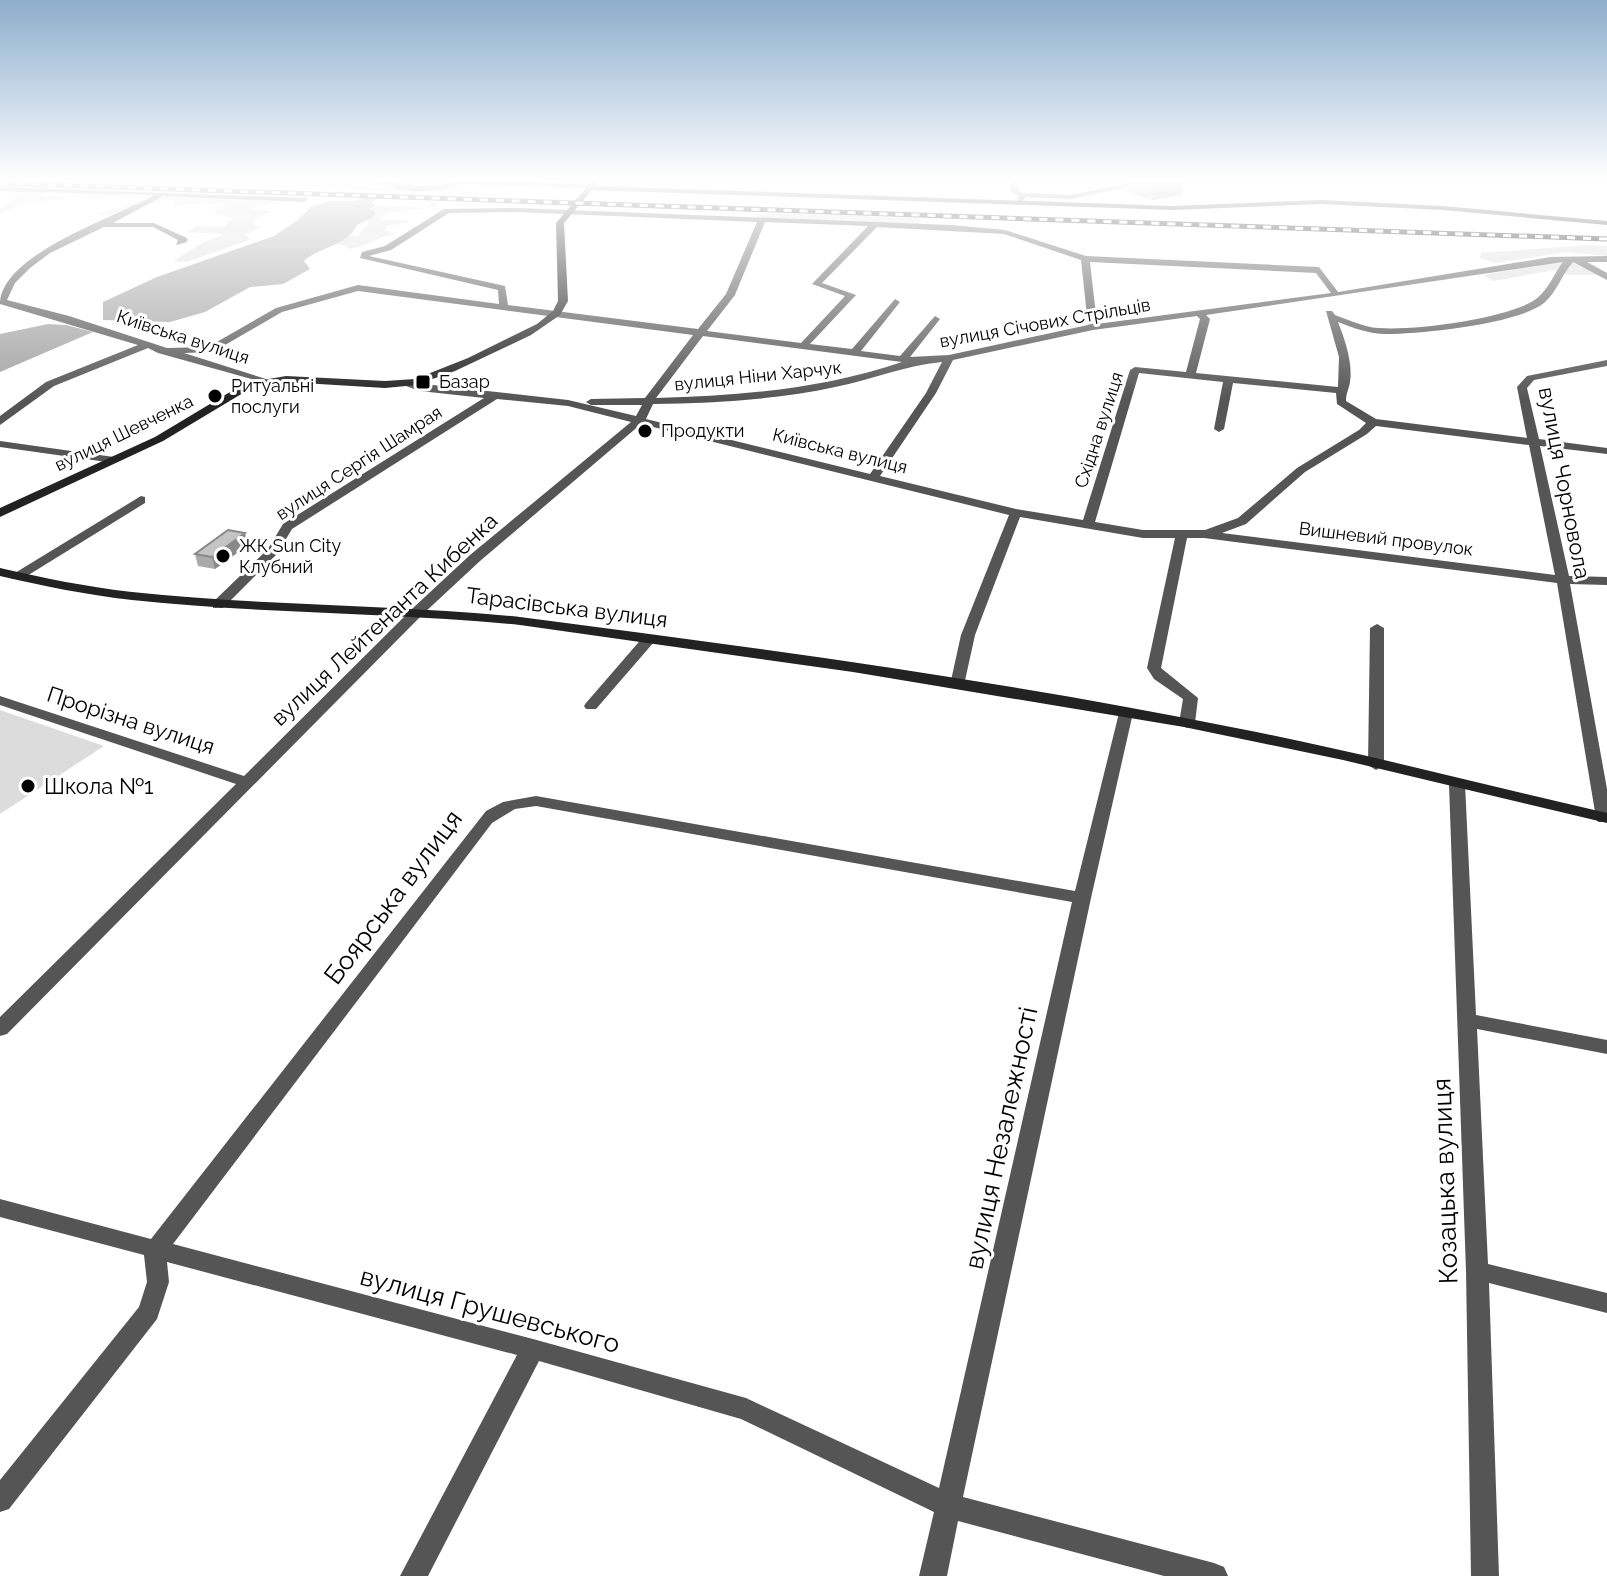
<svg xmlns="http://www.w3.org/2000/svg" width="1607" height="1576" viewBox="0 0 1607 1576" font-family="Raleway,sans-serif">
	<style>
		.green { fill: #dcdcdc }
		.water { fill: #a3a3a3 }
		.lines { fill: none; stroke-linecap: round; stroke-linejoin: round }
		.river { fill: #a3a3a3; fill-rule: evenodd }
		.street { fill: #555; fill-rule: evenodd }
		.secondary { fill: #222; fill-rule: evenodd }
		.rail-casing { stroke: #000; stroke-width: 5 }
		.rail { stroke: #fff; stroke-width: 3; stroke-dasharray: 8; stroke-linecap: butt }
		.wall { fill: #a9a9a9 }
		.shaded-wall { fill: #898989 }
		.building { fill: #c4c4c4; stroke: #898989; stroke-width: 2 }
		.poi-dot { fill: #000; stroke: #fff; stroke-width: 3 }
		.labels { text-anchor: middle; stroke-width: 6; stroke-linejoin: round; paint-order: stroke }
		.far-street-label { font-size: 18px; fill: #000; stroke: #fff }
		.far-poi-label { font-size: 18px; fill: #000; stroke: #fff; text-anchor: start }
		.street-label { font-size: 22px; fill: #000; stroke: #fff }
		.poi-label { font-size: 22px; fill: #000; stroke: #fff; text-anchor: start }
		.near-street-label { font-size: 26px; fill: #000; stroke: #fff }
	</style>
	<rect width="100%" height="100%" fill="#fff"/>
	<path class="green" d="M209,180H386L396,182L395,185L510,196L220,184L218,180Z
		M30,187L56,188L274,201L250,209L272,211L255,219L254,225L261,227L245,235L252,239L187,262L174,261L200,244L224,234L187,232L196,226L223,227L233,218L212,213L226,204L200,203L172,207L176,201L169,199L108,215L97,214L150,198L105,197L88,200L89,195L77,196C69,190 50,190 41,196L73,198L29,202L0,214V208L24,192L21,190Z
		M432,202L438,204L437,207L386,213L380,220H408L409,223L389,225L385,230L395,234C377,237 366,247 348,249L347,246L335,244L348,236H358L368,224L367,220L373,217L369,210L375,205L426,208Z
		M774,213L918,218L921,220L919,224L757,217L758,214Z
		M1590,245L1607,246V256L1567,252L1496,263L1480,258L1481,253Z
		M1552,262H1571L1598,275H1568L1555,270L1493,281L1484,275Z
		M0,710L104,746L0,814Z"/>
	<path class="water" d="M329,201H369L375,205L370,209L375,212L373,217L357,225C349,245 319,247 304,261L310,269L283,284L250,287L205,312L170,322L103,320V302L157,277L274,236L298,220L311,207Z
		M48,324L66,325L93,332L0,372V334Z"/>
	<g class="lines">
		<path class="river" d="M372,193L384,196L340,217L328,214Z"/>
		<path class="street" d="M374,180L420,186L442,185L459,180L590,184L594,186L590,188L462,184C436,194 398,194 374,180Z
			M1011,180H1019L1018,190L1024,193L1071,195L1144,180H1157L1071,199L1026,197L1019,205L1015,203L1019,196L1010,191Z
			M0,187L308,198L305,202L163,196L113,223H154L187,238V242L176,245L178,240L153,227H104L50,253L30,268L15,283L7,300L69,316L167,348L208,347L276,308L358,285L499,304L498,290L360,258L362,252L385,246L444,209L517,208L951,225L1005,230L1086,256L1319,267L1338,292L1551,257L1607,256V262H1587L1607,273V280L1573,262C1562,274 1557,292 1544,303C1518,324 1421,334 1386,334C1369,334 1354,328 1338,322C1345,340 1353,363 1350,382C1349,389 1346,393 1346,401L1376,419L1527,438L1517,387L1527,376L1607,360V366L1534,380L1527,388L1539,439L1607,448V454L1540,446L1569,576L1607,577V585L1570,584L1607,789V822H1598L1596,818L1557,583L1204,538H1187L1161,668L1198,698L1195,723L1187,728L1179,723L1183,699L1154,679L1147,668L1175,538H1143L1020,517L975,635L964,685L957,689L950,685L961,635L1009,515L641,424L480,561L423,614L7,1034L0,1036V1017L236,784L0,705V696L244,776L413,608L470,555L631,422L568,406L497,399L292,529L277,554L223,608H213V602L268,549L283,524L484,398L420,391L406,386V382L568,400L636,416L642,405H591L586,402L591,399L645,398L693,335L358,291L282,312L213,352L184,353L266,379V383L158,353L148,348L54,386L0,425V416L46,382L138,345L0,304C0,254 117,217 154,195L0,191ZM517,212L757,222L726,294L698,329L508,305L505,286L369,256L391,250L449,213ZM765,222L868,226L812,284L845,296L801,343L707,331L735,295ZM877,227L1004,234L1081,260L1088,325L949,355L910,357L940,319L935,316L900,356L861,351L900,302L895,299L852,349L810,344L856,295L822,283ZM1090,262L1316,273L1331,293L1097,324ZM1563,262C1553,275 1547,293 1533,301C1504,319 1403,333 1370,327C1358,324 1346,319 1335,315L1332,311H1326L1339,357L1338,387L1196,373L1210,319L1206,315ZM1197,316L1200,319L1186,372L1135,367L1130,370L1083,520L1016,509L880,476L936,393L953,360L1093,330ZM703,336L902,362C822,389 739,396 656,398ZM942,362L926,393L870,474L646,419L653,404C714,403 775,400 835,387C872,380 905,365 942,362ZM1139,373L1223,382L1214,429L1219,432L1224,429L1233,383L1336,393L1337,404L1366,423L1359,430L1297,468L1238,518L1205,530H1143L1095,522ZM1376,426L1529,445L1555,575L1222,533L1246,524L1305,472L1367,434Z
			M0,441L114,457L120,460L114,463L0,447Z
			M141,496L145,497V503L22,579H12L10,576Z
			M1377,624L1384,628V765L1376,770L1368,765L1370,628Z
			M649,635L656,639L654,642L596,709H586L584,706L586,703L644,636Z
			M1126,709L1133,713L1091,898L963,1497L1214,1563L1224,1567L1228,1576H1164L958,1521L947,1576H919L934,1512L741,1419L539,1361L428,1576H400L517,1355L167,1262L169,1282L157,1319L9,1509L0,1512V1480L139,1307L147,1282L144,1255L0,1217V1199L151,1239L486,811L503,802L536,796L1075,891L1119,713ZM536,806L1072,902L939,1488L746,1398L533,1339L173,1244L492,823L515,809Z
			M1457,779L1465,784L1476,1015L1607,1040V1054L1477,1029L1488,1264L1607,1293V1313L1489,1283L1499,1576H1471L1466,1271L1449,784Z"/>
		<path class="secondary" d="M593,180L600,181L596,186L1172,206L1322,200L1443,206L1607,221V225L1443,210L1322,204L1172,210L592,190L564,223L568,301L560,315L531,335L455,371L416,385L385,388L286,382L253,387L163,441L0,517V508L155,437L245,383L286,376L385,381L415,379L468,358L537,324L553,311L558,301L556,223Z
			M0,568C44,578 87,587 132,592C261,606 391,604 520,617C759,648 999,680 1236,728C1361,752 1483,785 1607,813V823L1343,760L1184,727L853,672L520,625C391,612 261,614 132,600C87,595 44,586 0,576Z"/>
		<defs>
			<path id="rail" d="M0,183L1607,239"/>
		</defs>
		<use href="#rail" class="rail-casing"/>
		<use href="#rail" class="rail"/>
	</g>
	<path class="wall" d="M1127,180L1181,195L1152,200L1126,192Z
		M248,545L215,569L198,566L195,554Z"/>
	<path class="shaded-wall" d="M1183,182L1181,195L1152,200L1153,187Z
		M245,533L248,545L215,569L212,557Z"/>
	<path class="building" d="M1129,180H1175L1183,182L1153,187Z
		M228,530L245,533L212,557L195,554Z"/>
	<linearGradient id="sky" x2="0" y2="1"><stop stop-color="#8cadcc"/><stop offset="0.45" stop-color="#fff"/><stop offset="1" stop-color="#fff" stop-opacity="0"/></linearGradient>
	<rect width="1607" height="400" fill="url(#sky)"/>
	<g class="poi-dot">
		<rect x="415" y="374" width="16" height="16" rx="4"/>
		<circle cx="215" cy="396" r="8"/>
		<circle cx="645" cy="431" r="8"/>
		<circle cx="223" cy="556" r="8"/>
		<circle cx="28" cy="786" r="8"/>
	</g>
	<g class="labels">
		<g class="far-street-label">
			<text transform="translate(1045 323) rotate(-10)" y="6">вулиця Січових Стрільців</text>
			<text transform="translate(183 337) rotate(18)" y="6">Київська вулиця</text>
			<text transform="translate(758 376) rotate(-6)" y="6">вулиця Ніни Харчук</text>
			<text transform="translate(1099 430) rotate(-72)" y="6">Східна вулиця</text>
			<text transform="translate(124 433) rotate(-26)" y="6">вулиця Шевченка</text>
			<text transform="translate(840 451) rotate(14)" y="6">Київська вулиця</text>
			<text transform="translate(359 463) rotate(-33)" y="6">вулиця Сергія Шамрая</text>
			<text transform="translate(1386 539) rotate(7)" y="6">Вишневий провулок</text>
		</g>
		<g class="far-poi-label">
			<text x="439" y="388">Базар</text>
			<text x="231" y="392">Ритуальні<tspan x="231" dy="21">послуги</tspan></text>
			<text x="661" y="437">Продукти</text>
			<text x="239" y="552">ЖК Sun City<tspan x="239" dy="21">Клубний</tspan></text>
		</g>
		<g class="street-label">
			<text transform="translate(1565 483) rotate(79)" y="8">вулиця Чорновола</text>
			<text transform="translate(567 607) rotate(7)" y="8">Тарасівська вулиця</text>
			<text transform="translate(384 619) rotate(-43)" y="8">вулиця Лейтенанта Кибенка</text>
			<text transform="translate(131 720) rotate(18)" y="8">Прорізна вулиця</text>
		</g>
		<g class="poi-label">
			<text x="44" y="794">Школа №1</text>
		</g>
		<g class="near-street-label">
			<text transform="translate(393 897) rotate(-53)" y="9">Боярська вулиця</text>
			<text transform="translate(1001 1138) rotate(-78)" y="9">вулиця Незалежності</text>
			<text transform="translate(1445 1181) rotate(-92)" y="9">Козацька вулиця</text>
			<text transform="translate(490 1310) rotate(15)" y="9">вулиця Грушевського</text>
		</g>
	</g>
</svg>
